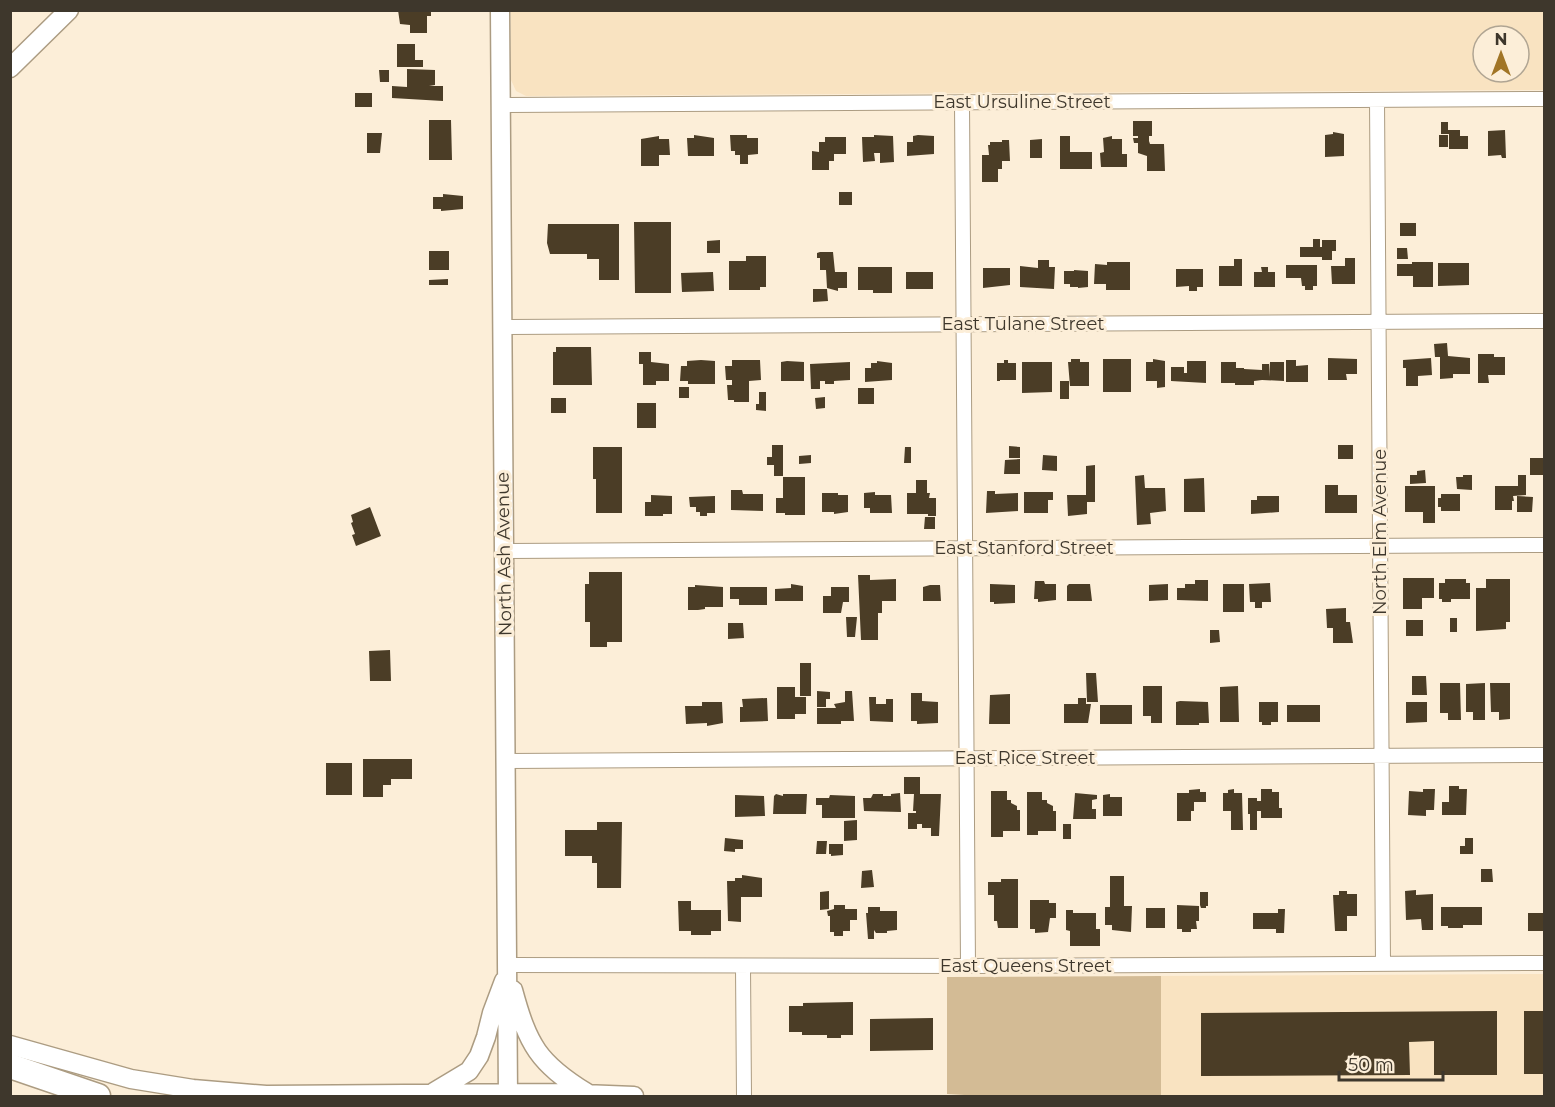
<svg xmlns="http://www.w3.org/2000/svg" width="1555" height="1107" viewBox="0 0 1555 1107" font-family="Montserrat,sans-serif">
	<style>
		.built { fill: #f9e3c1; fill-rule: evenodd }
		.green { fill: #d3bb95 }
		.building { fill: #4b3d26 }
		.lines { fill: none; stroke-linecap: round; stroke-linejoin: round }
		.street-casing { stroke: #ac9c82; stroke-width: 16 }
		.secondary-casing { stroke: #ac9c82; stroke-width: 21 }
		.highway-casing { stroke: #ac9c82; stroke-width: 27 }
		.street { stroke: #fff; stroke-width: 14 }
		.secondary { stroke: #fff; stroke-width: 18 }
		.highway { stroke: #fff; stroke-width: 24 }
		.labels { text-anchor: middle; stroke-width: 6; stroke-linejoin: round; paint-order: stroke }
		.street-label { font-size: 18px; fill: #3e372c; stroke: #fceed8 }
	</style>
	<rect width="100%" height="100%" fill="#fceed8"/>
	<path class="built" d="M511,11H1544V90L526,96L516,91L511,80ZM1483,36H1519V72H1483Z
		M1544,974V1096H1161V976Z"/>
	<path class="green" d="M1161,976V1096H982L947,1094V977Z"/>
	<path class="building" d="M398,10H431V16H427V33H410V25L400,24Z
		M397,44H415V60H423V67H397Z
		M407,69L435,70V85L429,86H443V101L392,98V86L407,87Z
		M379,70H389V82H380Z
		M355,93H372V107H355Z
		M429,120H451L452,160H429Z
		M1133,121H1152V136H1149V141L1150,144H1164L1165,171H1147V156L1138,153V143H1134L1133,138H1138V136H1133Z
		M1441,122H1448V130H1460V136H1468V149H1449V134H1441Z
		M1505,130L1506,158H1502L1501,155L1488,156V131Z
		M1333,132L1344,134V156L1325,157V135L1333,134Z
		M367,133H382L380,153H367Z
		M694,135L714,138V156H688L687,138H694Z
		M730,135H747V138H758V154L748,155V164H740V155H735V151H731Z
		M874,135L893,136L894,162L880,163V153H874L875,161L863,162L862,137H874Z
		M918,135L934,136V154L907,156V142H913V136Z
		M1439,135H1448V147H1439Z
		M659,136V139H669L670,155H659V166H641V139Z
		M1060,136H1070V152H1092V169H1060Z
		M1112,136V139H1122V154H1127V167H1101L1100,153L1104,152L1103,138Z
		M825,137H846V154H834V161H829V170H812V151L819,152V142H825Z
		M1042,139V158H1030V140Z
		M1002,140H1009L1010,161H1002V169H998V182H982V155H989L988,145H990V142H1002Z
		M839,192H852V205H839Z
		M443,194L463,196V209L441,211V209H433V197H443Z
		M634,222H671V293H635Z
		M1400,223H1416V236H1400Z
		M548,224H619V280H599V259H587V254H550L547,243Z
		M1313,239H1320V247H1322V240H1336V251H1332V260H1322V257H1300V247H1313Z
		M720,240V253H707V241Z
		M1397,248H1407L1408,259H1397Z
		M429,251H449V270H429Z
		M820,252H833L835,272H847V288H838V291L827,288L826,270H820V258H817V253Z
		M746,256H766V287H760V290H729V261H746Z
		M1345,258H1355V284H1332L1331,266H1345Z
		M1234,259H1242V286H1219V266H1234Z
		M1038,260H1049V267H1055L1054,289L1020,287V266L1038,268Z
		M1107,262H1130V290H1106V284H1094L1095,264L1107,265Z
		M1412,262H1433V287H1413V276H1397V264H1412Z
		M1438,263H1469V285L1438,286Z
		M1286,265H1317V286H1313V290H1305V286H1302L1301,278H1286Z
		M858,267H892V293H873V290H858Z
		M1261,267H1268V272H1275V287H1254V272H1262Z
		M983,268H1010V285L983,288Z
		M1176,269H1203V287H1197V291H1189V286L1176,287Z
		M1074,270L1088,271V287L1078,288V287H1070V284H1064V271H1074Z
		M713,272L714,291L682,292L681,273Z
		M906,272H933V289H906Z
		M448,279V285H429V280Z
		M813,289H827L828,301L813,302Z
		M1447,343L1448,356L1470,358V374H1453V378L1440,379V357H1435L1434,344Z
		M556,347H591L592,385H553V352H556Z
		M639,352H651V362L669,364V381H656V385H643V364H639Z
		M1478,354H1494V357H1505V375H1488L1489,383H1478Z
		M1328,358L1357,359V374H1346L1347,380H1328Z
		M1431,358L1432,375L1418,376V386H1406V368H1403V360Z
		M1071,359H1080V362H1089V386H1070L1068,362H1071Z
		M1103,359H1131V392H1103Z
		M1153,359L1165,361V387L1157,388V381H1146V362H1153Z
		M701,360L715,361V384H688V381H680L681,366H687V361Z
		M732,360H760L761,380L749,381V402H734V400H728L727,385H732V380H726L725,366H732Z
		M1004,360H1008V363H1016V380H1000V381H997V363H1004Z
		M1286,360H1296V366L1308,365V382H1286Z
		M787,361L804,362V381H781V362Z
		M877,361L892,363V380L865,382V368H871V363H877Z
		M1187,361H1206V383L1171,381V367H1184V373H1187Z
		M850,362V380L834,381V384H825V381H820V389H811L810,364Z
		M1022,362H1052V392L1022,393Z
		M1221,362H1236V368H1244V369L1262,370V364H1269V377L1270,362H1284V381L1262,380L1254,381V385H1235V383H1221Z
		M1060,381H1069V399H1060Z
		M679,387H689V398H679Z
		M858,388H874V404H858Z
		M759,392H766V411L756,410V404H759Z
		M825,397V408L816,409L815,398Z
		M551,398H566V413H551Z
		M637,403H656V428H637Z
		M772,445H783V476H774V465H767V457H772Z
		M1338,445H1353V459H1338Z
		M1009,446L1020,447V458H1009Z
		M593,447H622V513H596V479H593Z
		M905,447H911V463H904Z
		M811,455V463L799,464V456Z
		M1043,455L1057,456V471L1042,470Z
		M1530,458H1544V475H1530Z
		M1020,459V474H1004L1005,460Z
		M1095,465V502H1087V514L1068,516L1067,495H1086V466Z
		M1425,470L1426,483L1410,484V475H1417V471Z
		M1144,475L1145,488H1165L1166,511L1150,513L1151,524L1137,525L1135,476Z
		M1463,475H1472V490L1457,489L1456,477H1463Z
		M1518,475H1526V495L1513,496L1514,501H1512V510H1495V486H1518Z
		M783,477H805V515H785V513H776V498H783Z
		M1204,478L1205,512H1184V479Z
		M916,480H927V493H930L929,498H936V516H928V514H907V493H916Z
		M1325,485H1338V495H1357V513H1325Z
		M1405,486H1435V523H1423V512H1405Z
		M731,490H742L743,494H763V511L731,510Z
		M987,491H995V494L1018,493V511L986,513Z
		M875,492V495H891L892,513H870V508H864V493Z
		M1024,492H1053V500H1048V513H1024Z
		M822,493H838V495H848V512L834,514V512H822Z
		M1441,494H1460V511H1441V507H1438V498H1441Z
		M651,495L672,496V514H663V516H645V502H651Z
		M715,496V513H707V516H700V512H696V507H690L689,497Z
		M1257,496H1279V512L1251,514V500H1257Z
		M1517,496L1533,497L1532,512H1517Z
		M370,507L381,536L356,546L352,535L355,534L351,523L353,522L351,515Z
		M925,517H935V529H924Z
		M589,572H622V642H607V647H590V622H585V584H589Z
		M858,575H870V580L896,579V601H882V613H878V640H861Z
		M1403,578H1434V598H1422V609H1403Z
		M1445,579H1466V583H1470V599H1451V602H1442V599H1439V583H1445Z
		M1486,579H1510V622H1506V629L1476,631V588H1486Z
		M1195,580H1208V601L1177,600V588H1185V584H1195Z
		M1035,581H1044L1045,584H1056V600L1038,602V599H1034Z
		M1270,583L1271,602H1262V608H1255V602H1250L1249,584Z
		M791,584L803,586V601H775V589L791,588Z
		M990,584L1015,585V603L994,604V602H990Z
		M1069,584H1090L1092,601H1067V586Z
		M1168,584V600L1149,601V585Z
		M1223,584H1244V612H1223Z
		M695,585L723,587V607H705V609L698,610H688V587H695Z
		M930,585H940L941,601H923V587Z
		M730,587H767V605H739V599H730Z
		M831,587H849V602H843L841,613H823V596H831Z
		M1346,608V622H1350L1353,643H1333V628H1327L1326,609Z
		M846,617H857L855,637H847Z
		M1450,618H1457V632H1450Z
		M1406,620H1423V636H1406Z
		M728,623H743L744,638L728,639Z
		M1210,630H1219L1220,642L1210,643Z
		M390,650L391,681H370L369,651Z
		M800,663H811V696H800Z
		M1086,673H1096L1098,702H1087Z
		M1412,676H1426L1427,695H1412Z
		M1440,683H1460L1461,720H1448V713H1440Z
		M1485,683V720H1473V712H1466V684Z
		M1490,683H1510V719L1499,720V712H1491Z
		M1143,686H1162V723H1151V716H1143Z
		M1238,686L1239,722H1220V687Z
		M777,687H795V697H806V714H795V719H777Z
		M817,691L830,692V699H826V707H817Z
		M845,691H852L854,721H841V724H817V708H836L834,704L845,702Z
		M911,693H922V701L938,702V723L917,724V721H911Z
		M1010,694V724H989L990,695Z
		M869,697H876V704H886V699H893V722L870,721Z
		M767,698L768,721L740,722V707H743L742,699Z
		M1078,698H1086V704H1091L1088,723H1064V704H1078Z
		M1180,701L1208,702L1209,723H1199V725H1176V702Z
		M702,702H722L723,723L707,726V723L686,724L685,706H702Z
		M1259,702H1278V722H1271V725H1262V722H1259Z
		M1406,702H1427V722L1406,723Z
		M1100,705H1132V724H1100Z
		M1287,705H1320V722H1287Z
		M363,759H412V779H391V785H383V797H363Z
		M326,763H352V795H326Z
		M904,777H920V794H941L939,836H931V828H922V824H917V829H908V813H916V811H913L914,794H904Z
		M1449,786H1459V789H1467L1466,815H1442V802H1449Z
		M1200,789V792H1206V802H1194V811H1191V821H1177V793H1189V790Z
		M1234,789V793H1242L1243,830H1231V811H1223V793H1228V790Z
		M1261,789H1272V792H1279V808H1282V818H1261V811H1257V830H1250V814H1248V798H1257V801H1261Z
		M1423,789H1435L1434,810H1426V816L1408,815L1409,791L1423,792Z
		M991,791H1007V800H1011V803L1017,806V810H1020V831H1003V837H991Z
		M1027,792H1042V800H1047V803L1053,806V811H1056V831H1038V835H1027Z
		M900,793L901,812L864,811L863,798H871L873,794H883V796H891V794Z
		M1075,793L1097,795V799L1092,800V809H1096V819H1073Z
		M776,794L783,796V794H807L806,814H773L774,796Z
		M1110,794V797H1122V816H1103V795Z
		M735,795L764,796L765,816L735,817Z
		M830,795L855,796V818H822V805H816V798H829Z
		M857,820V840L844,841V821Z
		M597,822H622L621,888H597V863H592V856H565V830H597Z
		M1063,824H1071V839H1063Z
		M725,838L743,840V849H735V852L724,851Z
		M1465,838H1473V854H1460V846H1465Z
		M817,841H827L826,854H816Z
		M829,844H843V855L831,856V854H829Z
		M1481,869H1492L1493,882H1481Z
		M872,870L874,887L861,888L862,871Z
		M742,875L762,878V897H741V922L728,921L727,881H735V878H742Z
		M1110,876H1124V906H1132L1131,932L1112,930V925H1105V907H1110Z
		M1001,879H1018V928H998L997,921H994V895H988V882H1001Z
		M1416,890V895L1433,894V930H1422L1421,919L1406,920L1405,891Z
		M829,891V909L820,910V892Z
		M1339,891H1347V894H1357V916H1347V931H1335L1333,895H1339Z
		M1200,892H1208V906H1206V908H1201L1200,905Z
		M1030,900H1049V903H1056V918H1050L1048,932L1035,933V929H1030Z
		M678,901H691V910H721V931H711V935H691V931H679Z
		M834,905H845V909H857V920H850V931H843V936H834V932H830V916H828L827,911L834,909Z
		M1177,905L1199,906V921H1196L1197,929H1191V932H1182V929H1177Z
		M868,907H880V911H897V930L887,931V933H876L874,930V939H868L866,913H868Z
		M1441,907H1482V925H1463V928H1448V926H1441Z
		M1146,908H1165V928H1146Z
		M1278,909H1285L1284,933H1276V929H1253V913H1278Z
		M1066,910H1073V913H1096V929H1100V946H1070V931L1066,930Z
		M1528,913H1544V931H1528Z
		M853,1002V1035H841V1038H827V1035H802V1032H789V1006H803V1003Z
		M1497,1011V1075H1434V1041L1409,1042L1410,1075L1201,1076V1013Z
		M1524,1011H1544V1074H1524Z
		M933,1018V1050L870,1051V1019Z"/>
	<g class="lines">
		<defs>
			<path id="street" d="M1377,100L1383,964
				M962,103L968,966
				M500,105L1544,99
				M502,327L1544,321
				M504,551L1544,545
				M506,761L1544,755
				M507,965L968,966L1544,963
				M743,967L744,1096"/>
			<path id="secondary" d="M500,10L508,1096
				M10,68L69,10
				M513,990C528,1045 538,1063 587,1093
				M10,1045L131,1079L193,1089L266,1095L558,1093L634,1096
				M434,1092L469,1071L479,1056L486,1037L492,1013L504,981"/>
			<path id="highway" d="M10,1066L98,1096"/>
		</defs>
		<use href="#street" class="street-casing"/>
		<use href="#secondary" class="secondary-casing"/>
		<use href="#highway" class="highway-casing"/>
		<use href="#street" class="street"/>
		<use href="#secondary" class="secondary"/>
		<use href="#highway" class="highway"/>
	</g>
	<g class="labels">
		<g class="street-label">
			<text x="1022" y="108">East Ursuline Street</text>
			<text x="1023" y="330">East Tulane Street</text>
			<text transform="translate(1380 532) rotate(-90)" y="6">North Elm Avenue</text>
			<text x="1024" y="554">East Stanford Street</text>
			<text transform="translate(504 554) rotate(-91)" y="6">North Ash Avenue</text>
			<text x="1025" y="764">East Rice Street</text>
			<text x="1026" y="972">East Queens Street</text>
		</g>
	</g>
	<rect width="1555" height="1107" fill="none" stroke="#3e372c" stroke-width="24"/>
	<g transform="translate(1501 54)"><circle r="28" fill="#fceed8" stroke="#b0a593" stroke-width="1.5"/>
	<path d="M0-4.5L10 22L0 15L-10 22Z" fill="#a17526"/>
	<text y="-9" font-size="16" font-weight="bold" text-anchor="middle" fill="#3e372c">N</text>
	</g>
	<path d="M1339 1071v9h104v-9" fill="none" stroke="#3e372c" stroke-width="3"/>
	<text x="1348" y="1071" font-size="18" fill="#3e372c" stroke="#fceed8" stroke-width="4.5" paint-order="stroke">50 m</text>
</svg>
